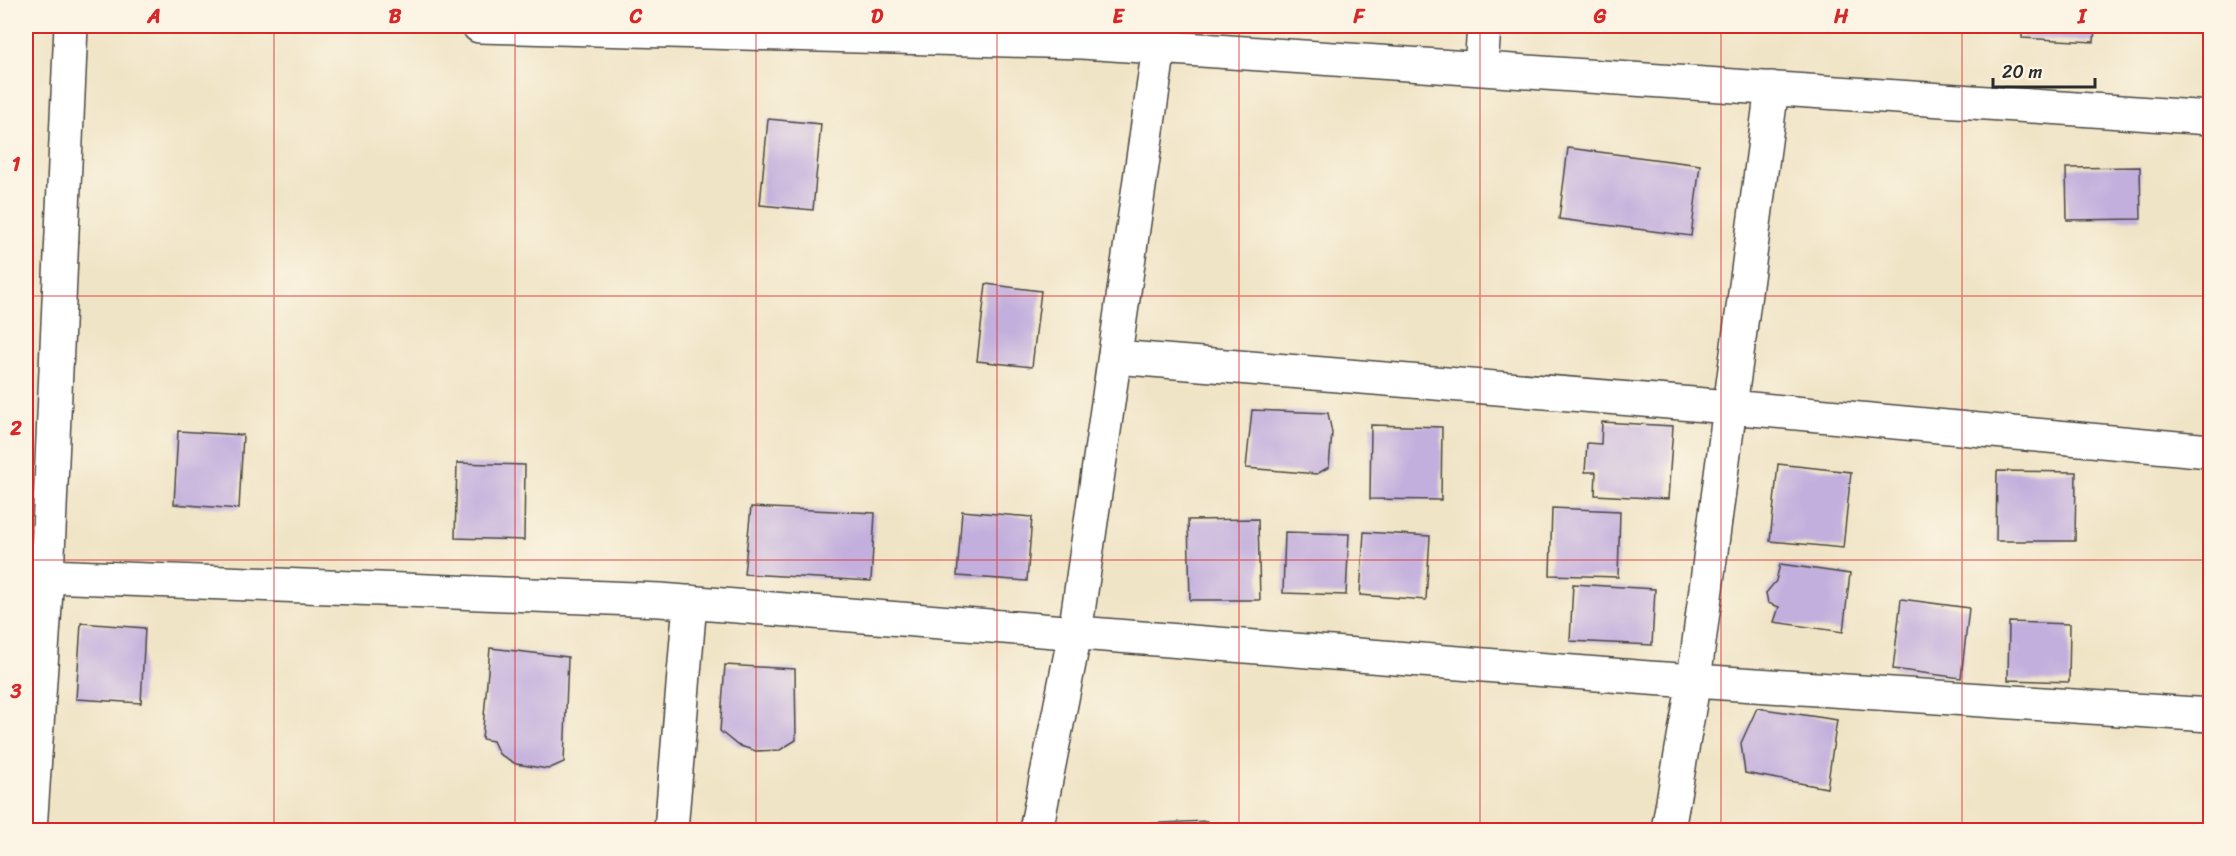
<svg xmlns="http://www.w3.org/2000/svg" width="2236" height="856" viewBox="0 0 2236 856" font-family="Sriracha,sans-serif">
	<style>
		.building { fill: #c2afdd }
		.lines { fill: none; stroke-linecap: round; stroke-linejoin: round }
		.minor-casing { stroke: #494742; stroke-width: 36 }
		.minor { stroke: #fff; stroke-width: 33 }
		.grid { fill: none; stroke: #d62828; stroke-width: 1.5; stroke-opacity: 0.55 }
		.neatline { fill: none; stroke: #d62828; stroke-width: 2 }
		.grid-label { font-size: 20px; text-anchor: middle; font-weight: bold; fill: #d62828 }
	</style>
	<rect width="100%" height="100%" fill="#fcf5e5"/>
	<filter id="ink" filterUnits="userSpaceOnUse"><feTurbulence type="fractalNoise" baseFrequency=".0167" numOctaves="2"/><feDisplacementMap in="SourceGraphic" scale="12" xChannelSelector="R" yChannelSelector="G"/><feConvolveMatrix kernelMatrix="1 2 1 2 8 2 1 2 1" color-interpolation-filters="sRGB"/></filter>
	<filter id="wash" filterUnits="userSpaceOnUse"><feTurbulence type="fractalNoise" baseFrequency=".008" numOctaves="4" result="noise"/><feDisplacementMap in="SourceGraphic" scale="24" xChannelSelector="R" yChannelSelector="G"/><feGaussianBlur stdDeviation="1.35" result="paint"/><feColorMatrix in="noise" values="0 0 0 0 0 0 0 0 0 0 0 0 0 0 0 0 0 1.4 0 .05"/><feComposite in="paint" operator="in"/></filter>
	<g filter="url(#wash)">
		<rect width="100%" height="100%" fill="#f0e4c6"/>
		<g id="blocks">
			<path class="building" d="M2022,26H2095L2094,42L2022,38Z
				M768,119L821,124L813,210L760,205Z
				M1568,148L1700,165L1691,236L1559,219Z
				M2140,167L2141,219L2067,220L2066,168Z
				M986,284L1041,291L1032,367L977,361Z
				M1252,410L1328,413L1332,433L1329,467L1317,474L1246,468Z
				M1602,422L1673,426L1668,499L1595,495L1596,472H1585L1587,443L1601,444Z
				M1371,425L1442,427L1441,500L1370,499Z
				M178,431L243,435L239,509L174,504Z
				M457,463L525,465L524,540L455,538Z
				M1778,464L1851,472L1843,548L1770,541Z
				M1997,471L2076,472L2075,541H1996Z
				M751,507L875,513L871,581L744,574Z
				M1552,508L1620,511L1618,577L1550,575Z
				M962,511L1032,517L1027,581L957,576Z
				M1258,519L1260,600H1190L1188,520Z
				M1285,532L1349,534L1346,595L1283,593Z
				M1364,532L1430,536L1426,600L1360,595Z
				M1780,564L1850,574L1843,632L1774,622L1779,607L1768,603L1766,593L1776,581Z
				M1573,584L1655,589L1652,645L1570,641Z
				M1901,599L1969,608L1961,678L1893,669Z
				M2009,622L2070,624L2069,682L2008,680Z
				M81,623L145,628L141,703L76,699Z
				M490,648L568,657L564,762L548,769L516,764L499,754L493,741L482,739Z
				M725,665L795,669L796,740L780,750L756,751L737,745L720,731Z
				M1757,708L1837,720L1827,788L1745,773L1741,743Z
				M1207,821L1208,830H1140L1139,824Z"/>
		</g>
	</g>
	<g filter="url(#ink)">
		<use href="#blocks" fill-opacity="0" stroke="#494742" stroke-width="1.5"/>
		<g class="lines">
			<defs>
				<path id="minor" d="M479,26L1082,42L2210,118
					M1481,68L1484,26
					M1115,357L1730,407L2210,451
					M47,576L660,600L1649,678L2210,715
					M30,830L47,576L71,26
					M671,830L690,602
					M1036,830L1075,633L1162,26
					M1668,830L1694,680L1772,88"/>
			</defs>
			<use href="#minor" class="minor-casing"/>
			<use href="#minor" class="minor"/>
		</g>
	</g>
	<path class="grid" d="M274,26V830M515,26V830M756,26V830M997,26V830M1239,26V830M1480,26V830M1721,26V830M1962,26V830M26,296H2210M26,560H2210"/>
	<rect width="2236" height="856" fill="none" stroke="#fcf5e5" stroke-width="66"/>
	<path d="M1993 78v9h102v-9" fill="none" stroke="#2b2b2b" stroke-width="3"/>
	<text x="2002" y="78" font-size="18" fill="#2b2b2b" stroke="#fcf5e5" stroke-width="4.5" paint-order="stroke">20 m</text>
	<rect x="33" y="33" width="2170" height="790" class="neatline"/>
	<g class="grid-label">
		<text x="154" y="23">A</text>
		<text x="395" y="23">B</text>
		<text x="636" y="23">C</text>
		<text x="877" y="23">D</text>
		<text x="1118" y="23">E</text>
		<text x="1359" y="23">F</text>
		<text x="1600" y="23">G</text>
		<text x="1841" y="23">H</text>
		<text x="2082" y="23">I</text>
		<text x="16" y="171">1</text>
		<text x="16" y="435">2</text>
		<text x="16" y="698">3</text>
	</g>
</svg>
